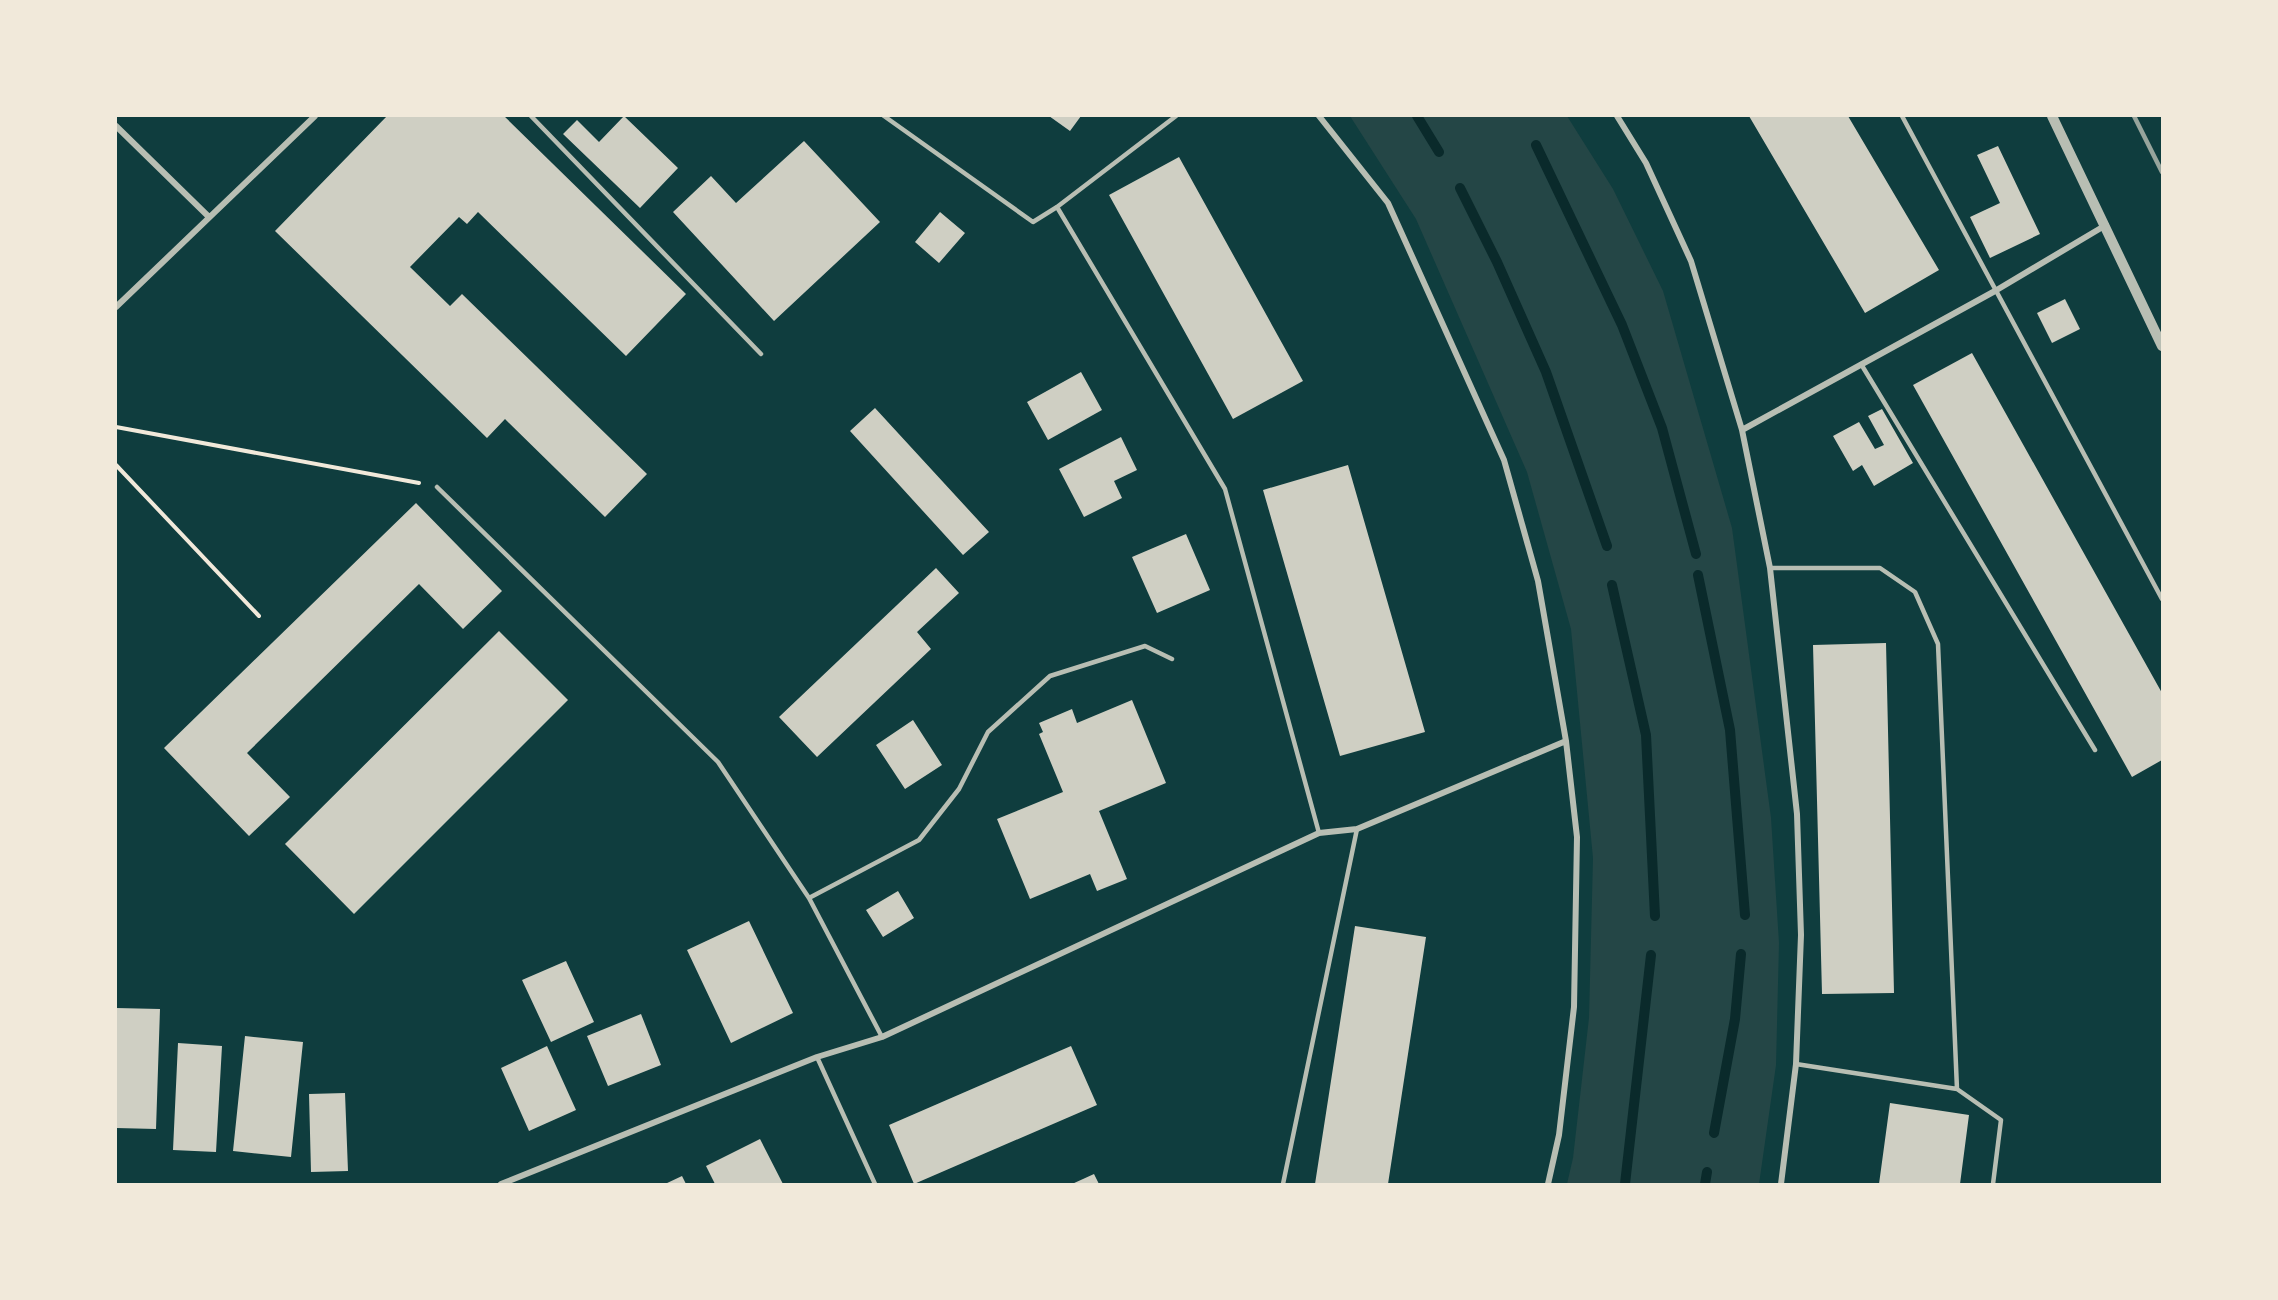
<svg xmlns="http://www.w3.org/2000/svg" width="2278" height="1300" viewBox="0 0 2278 1300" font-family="Poppins,sans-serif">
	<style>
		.green { fill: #244646 }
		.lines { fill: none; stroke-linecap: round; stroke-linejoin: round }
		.stream { stroke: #0a2a2b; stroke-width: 10 }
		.building { fill: #cfcfc3 }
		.path { stroke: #f1e9da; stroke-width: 4 }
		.service { stroke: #b8beb3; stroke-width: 4.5 }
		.minor { stroke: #b8beb3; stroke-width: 6 }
		.tertiary { stroke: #b8beb3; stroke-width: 10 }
		.rail { stroke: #97a49c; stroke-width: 4.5 }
	</style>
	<rect width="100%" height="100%" fill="#0f3d3e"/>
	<path class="green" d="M1350,116H1567L1613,189L1663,291L1732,528L1771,818L1779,943L1776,1065L1759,1184H1567L1573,1158L1589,1018L1593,858L1571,629L1527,472L1416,219Z"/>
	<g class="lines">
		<path class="stream" d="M1417,116L1439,152
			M1536,145L1622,325L1662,428L1696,554
			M1460,188L1497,262L1546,372L1607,546
			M1698,575L1730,730L1745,915
			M1612,585L1646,735L1655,916
			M1714,1133L1735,1019L1741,954
			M1625,1184L1651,955
			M1705,1184L1707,1172"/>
	</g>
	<path class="building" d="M387,116H504L686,294L626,356L478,212L467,224L459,217L410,267L450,306L462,294L647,474L605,517L505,419L487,438L275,231Z
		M624,116L678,168L640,208L563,134L577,120L599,142Z
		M1049,116H1081L1070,131Z
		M1749,116H1848L1939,270L1865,313Z
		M804,141L880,222L774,321L673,212L711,176L736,203Z
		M1998,146L2040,234L1990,258L1970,217L2000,203L1977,155Z
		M1179,157L1303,381L1233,419L1109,195Z
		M940,212L965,233L939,263L915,242Z
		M2065,299L2080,329L2052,343L2037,313Z
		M1972,353L2162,693V760L2132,777L1913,385Z
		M1081,372L1102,410L1048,440L1027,402Z
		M875,408L989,532L963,555L850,431Z
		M1882,409L1913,463L1874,486L1862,465L1853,471L1833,436L1859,422L1875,449L1884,445L1868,416Z
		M1121,437L1137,470L1114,481L1122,498L1084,517L1059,469Z
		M1348,465L1425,732L1340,756L1263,490Z
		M416,503L502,591L463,629L419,584L247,753L290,797L249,836L164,748Z
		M1186,534L1210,590L1157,613L1132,557Z
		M936,568L959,593L917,632L931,649L817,757L779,717Z
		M499,631L568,700L354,914L285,844Z
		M1886,643L1894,993L1822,994L1813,645Z
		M1132,700L1166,783L1099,811L1127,879L1097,891L1090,874L1030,899L997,819L1063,792L1039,734L1043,732L1039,723L1072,709L1077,723Z
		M913,720L942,765L905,789L876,745Z
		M898,891L914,918L883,937L866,910Z
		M749,921L793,1013L731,1043L687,950Z
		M1355,926L1426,937L1388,1184H1315Z
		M566,961L594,1022L551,1042L522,980Z
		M116,1008L160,1009L156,1129L116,1128Z
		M641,1014L661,1065L608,1086L587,1036Z
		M245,1036L303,1042L291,1157L233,1151Z
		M178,1043L222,1046L216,1152L173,1150Z
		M547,1046L576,1110L529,1131L501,1068Z
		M1071,1046L1097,1105L914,1184L889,1125Z
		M345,1093L348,1171L311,1172L309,1094Z
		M1890,1103L1969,1115L1960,1184H1879Z
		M760,1139L783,1184H715L706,1166Z
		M1094,1174L1099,1184H1072Z
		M682,1176L686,1184H665Z"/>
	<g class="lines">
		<path class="path" d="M116,427L419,483
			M116,465L259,616"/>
		<path class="service" d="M531,116L761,354
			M884,116L1033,222L1057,207L1176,116
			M1902,116L2162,599
			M1057,207L1225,489L1319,833
			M1861,364L2095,750
			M437,487L718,762L809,898L882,1037
			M1770,568H1880L1915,592L1938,644L1957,1089
			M809,898L919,840L959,789L988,732L1050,676L1145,646L1172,659
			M817,1057L875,1184
			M1796,1064L1957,1089L2001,1120L1993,1184
			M1283,1184L1357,829"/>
		<path class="minor" d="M1319,116L1388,203L1504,460L1538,581L1566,741L1577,837L1574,1007L1559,1135L1548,1184
			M1617,116L1646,163L1691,261L1742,430L1770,568L1797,814L1801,935L1796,1064L1781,1184
			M116,126L209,217
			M116,307L315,116
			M1742,430L1995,291L2106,225
			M501,1184L817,1057L882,1037L1319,833L1357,829L1566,741"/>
		<path class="tertiary" d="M2052,116L2162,346"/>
		<path class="rail" d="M2134,116L2162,172"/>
	</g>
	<rect width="2278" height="1300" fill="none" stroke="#f1e9da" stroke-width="234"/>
</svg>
